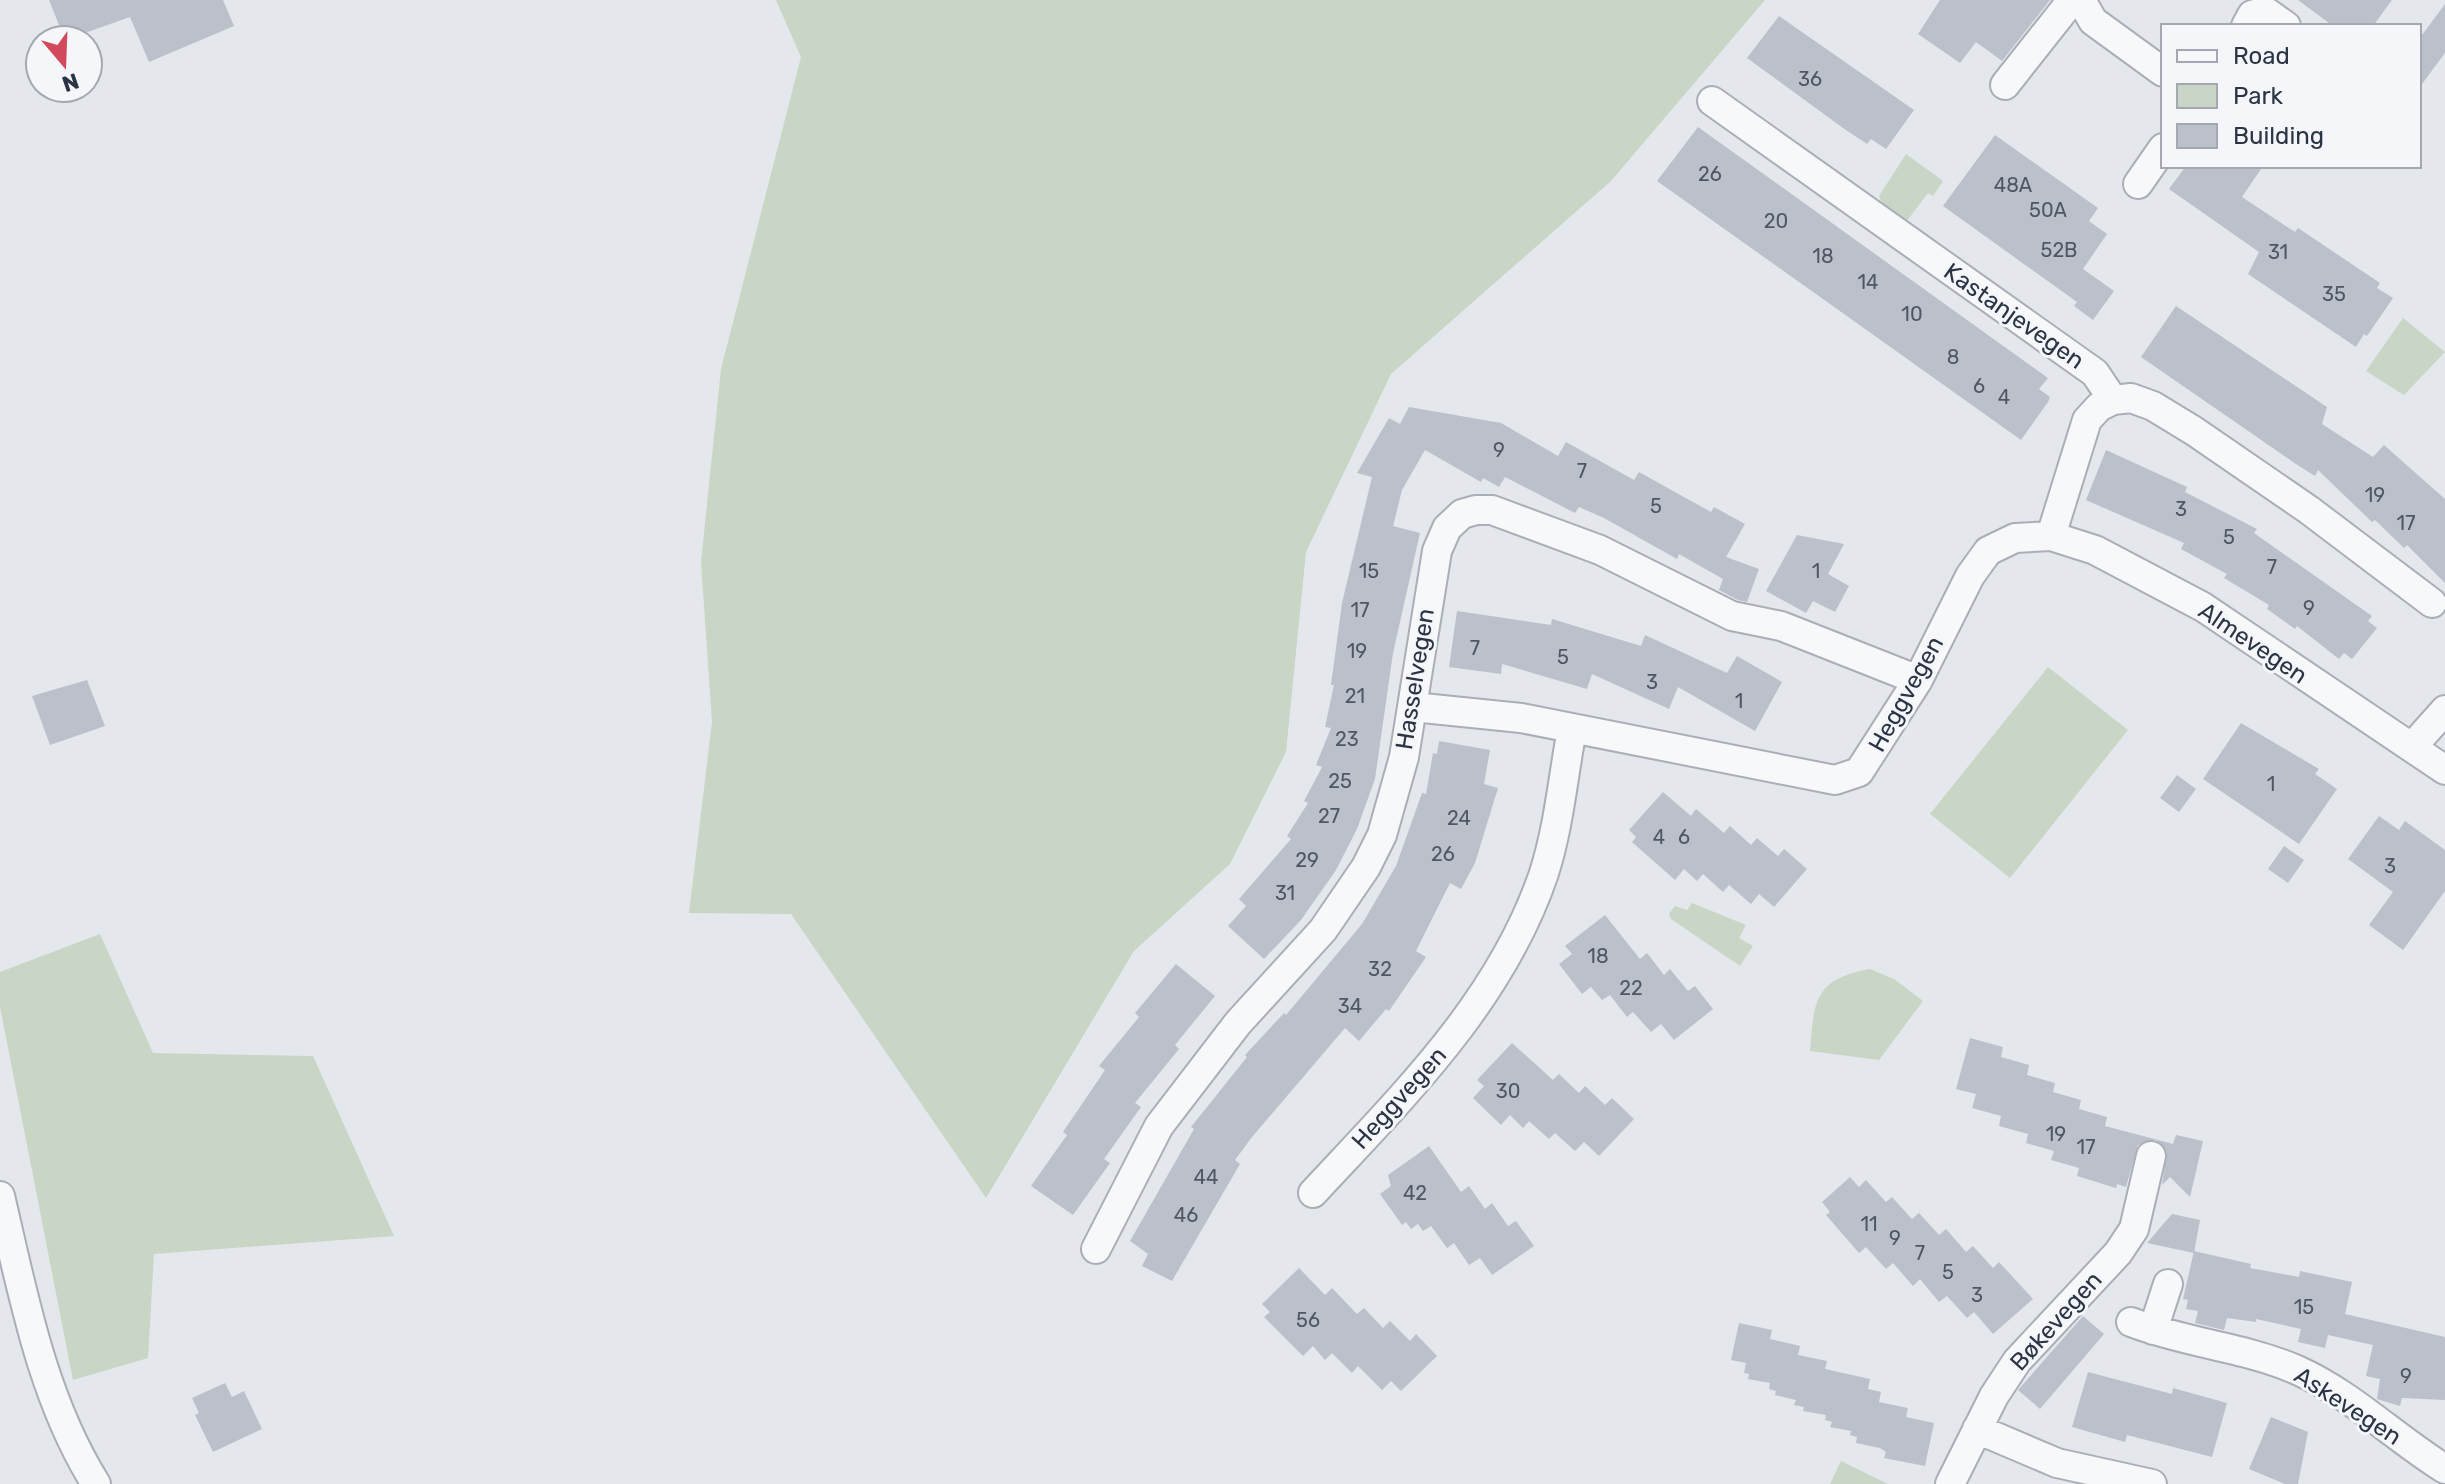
<svg xmlns="http://www.w3.org/2000/svg" width="2445" height="1484" viewBox="0 0 2445 1484" font-family="Rubik,sans-serif">
	<style>
		.green { fill: #c9d6c5 }
		.building { fill: #bbc0ca }
		.lines { fill: none; stroke-linecap: round; stroke-linejoin: round }
		.street-casing { stroke: #a9aeb7; stroke-width: 32 }
		.street { stroke: #f7f8fa; stroke-width: 28 }
		.labels { text-anchor: middle; stroke-width: 6; stroke-linejoin: round; paint-order: stroke }
		.number-label { font-size: 20px; fill: #4f5766 }
		.street-label { font-size: 24px; fill: #2b3445; stroke: #f4f6f9 }
	</style>
	<rect width="100%" height="100%" fill="#e4e7ec"/>
	<path class="green" d="M776,0H1765L1611,181L1391,374L1306,552L1286,752L1230,864L1134,951L986,1198L791,914L689,913L712,722L701,562L721,369L801,57Z
		M1906,154L1943,181L1933,196L1928,193L1906,222L1883,207L1879,196Z
		M2403,318L2445,352L2404,395L2366,371Z
		M2048,667L2128,730L2010,878L1930,814Z
		M1692,903L1746,925L1739,938L1753,946L1740,966L1671,919L1669,914L1675,906L1687,910Z
		M100,934L153,1053L313,1056L394,1236L154,1254L148,1358L73,1380L0,1007V972Z
		M1870,969L1894,979L1923,1001L1879,1060L1810,1051C1814,1001 1814,979 1870,969Z
		M1841,1461L1888,1484H1830Z"/>
	<path class="building" d="M49,0H223L234,26L149,62L130,17L65,40Z
		M1940,0H2050L2002,61L1976,42L1960,63L1918,34Z
		M2298,0H2392L2373,26H2333Z
		M2445,4V53L2419,88V39Z
		M1779,16L1914,110L1886,149L1871,139L1867,144L1843,128L1747,58Z
		M1698,127L2048,378L2039,389L2050,397L2048,402L2021,440L1657,181Z
		M1995,135L2098,208L2089,221L2107,234L2083,269L2114,291L2093,320L2074,306L2077,302L1943,206Z
		M2186,166H2263L2242,197L2295,232L2298,228L2380,283L2377,288L2393,298L2367,336L2364,334L2356,347L2248,274L2259,252L2169,189Z
		M2176,306L2327,407L2322,424L2373,457L2384,445L2445,499V583L2407,545L2404,548L2375,520L2372,522L2318,470L2315,476L2296,464L2141,357Z
		M1409,407L1501,423L1558,456L1566,442L1634,480L1639,472L1711,512L1714,507L1745,524L1726,557L1759,569L1747,602L1738,600L1719,590L1723,579L1679,554L1677,559L1604,518L1579,507L1575,513L1505,477L1499,487L1483,478L1481,482L1425,450L1402,490L1393,526L1420,533L1393,653L1375,779L1357,829L1336,870L1301,920L1264,959L1228,926L1246,906L1239,899L1291,839L1287,836L1308,803L1304,801L1322,767L1316,765L1331,728L1325,727L1334,685H1331L1342,603L1372,477L1357,473L1389,418L1400,424Z
		M2106,450L2187,487L2185,492L2257,529L2254,533L2372,616L2368,621L2377,628L2352,659L2344,653L2339,659L2297,626L2295,629L2267,609L2269,605L2224,578L2227,574L2181,549L2184,543L2086,500Z
		M1797,535L1844,544L1828,574L1849,586L1835,612L1813,601L1806,613L1766,591Z
		M1457,611L1551,625L1552,619L1641,646L1645,635L1727,673L1737,656L1782,682L1755,731L1678,687L1669,709L1592,674L1587,689L1502,664L1501,674L1449,667Z
		M87,680L105,726L50,745L32,696Z
		M2241,723L2319,769L2315,774L2337,789L2299,844L2203,779Z
		M1439,741L1490,750L1484,784L1498,788L1475,863L1461,889L1450,883L1416,951L1426,957L1389,1011L1386,1009L1359,1041L1345,1028L1252,1137L1235,1160L1240,1164L1172,1281L1142,1266L1148,1254L1130,1241L1194,1129L1191,1127L1247,1057L1245,1055L1284,1013L1286,1015L1362,924L1396,866L1422,793L1426,794L1433,753L1437,754Z
		M2177,775L2196,789L2179,812L2160,798Z
		M1663,792L1691,816L1696,809L1724,833L1730,826L1751,845L1757,838L1778,856L1784,849L1807,869L1774,907L1759,894L1751,904L1729,885L1723,892L1703,874L1697,881L1684,869L1675,880L1632,842L1636,837L1629,830Z
		M2379,816L2399,830L2405,821L2445,850V891L2403,950L2369,925L2393,892L2348,859Z
		M2284,846L2304,860L2288,883L2268,869Z
		M1605,915L1640,959L1647,953L1664,975L1670,969L1688,991L1695,986L1713,1009L1674,1040L1661,1024L1651,1032L1633,1012L1627,1017L1610,995L1602,1000L1591,987L1582,994L1559,964L1572,954L1565,946Z
		M1176,964L1215,996L1175,1045L1179,1049L1135,1103L1141,1107L1104,1159L1110,1163L1073,1215L1031,1186L1067,1135L1063,1132L1105,1070L1099,1066L1139,1017L1135,1013Z
		M1970,1038L2003,1047L2001,1057L2029,1065L2027,1075L2055,1083L2053,1092L2081,1100L2079,1109L2107,1117L2105,1126L2173,1144L2176,1135L2203,1141L2190,1197L2170,1177L2162,1185L2167,1152L2156,1140L2138,1145L2126,1187L2117,1184L2116,1188L2077,1176L2079,1168L2051,1160L2054,1151L2026,1143L2028,1134L1999,1126L2001,1116L1972,1108L1976,1094L1956,1089Z
		M1512,1043L1553,1080L1559,1074L1579,1093L1585,1086L1605,1105L1612,1098L1634,1119L1599,1156L1584,1142L1575,1151L1555,1133L1549,1139L1529,1121L1523,1128L1510,1115L1501,1125L1473,1098L1484,1086L1477,1080Z
		M1429,1146L1461,1192L1469,1186L1485,1209L1492,1203L1508,1226L1516,1221L1534,1246L1492,1275L1480,1258L1469,1265L1454,1243L1447,1248L1431,1226L1423,1231L1418,1224L1411,1229L1406,1222L1402,1225L1380,1194L1391,1186L1388,1175Z
		M1850,1177L1859,1187L1866,1180L1886,1202L1892,1197L1912,1219L1919,1213L1939,1235L1946,1229L1966,1252L1973,1246L1993,1268L1999,1262L2033,1299L1993,1334L1974,1312L1967,1318L1947,1296L1939,1302L1920,1279L1913,1286L1893,1263L1886,1269L1866,1247L1859,1253L1826,1215L1830,1212L1822,1202Z
		M2172,1214L2200,1220L2194,1253L2147,1243Z
		M2194,1251L2251,1264L2250,1268L2299,1277L2300,1271L2352,1282L2345,1314L2445,1337V1400L2402,1398L2400,1406L2377,1399L2380,1379L2366,1376L2373,1345L2328,1335L2325,1348L2298,1342L2301,1329L2256,1319V1322L2227,1318L2224,1330L2195,1323L2198,1311L2186,1309L2188,1300L2183,1299Z
		M1299,1268L1325,1295L1332,1288L1357,1314L1364,1308L1383,1328L1390,1321L1410,1341L1416,1334L1437,1356L1401,1391L1391,1381L1382,1390L1358,1366L1352,1373L1332,1353L1325,1360L1313,1346L1303,1356L1264,1317L1270,1312L1262,1304Z
		M2083,1316L2104,1334L2040,1409L2018,1390Z
		M1739,1323L1772,1330L1770,1339L1800,1346L1798,1355L1827,1361L1825,1369L1870,1379L1868,1389L1881,1392L1879,1402L1908,1408L1906,1417L1934,1423L1925,1466L1884,1458L1886,1452L1880,1448L1856,1443L1857,1437L1850,1435L1851,1431L1830,1427L1832,1422L1825,1420L1826,1415L1803,1411L1804,1407L1794,1405L1796,1400L1775,1395L1776,1391L1769,1389L1770,1383L1748,1379L1749,1374L1744,1373L1746,1363L1731,1360Z
		M2088,1372L2172,1394L2173,1388L2227,1403L2212,1457L2127,1435L2125,1442L2072,1427Z
		M225,1383L232,1397L244,1391L262,1429L213,1452L195,1415L199,1413L192,1398Z
		M2271,1417L2308,1432L2298,1484H2285L2249,1469Z"/>
	<g class="lines">
		<defs>
			<path id="street" d="M2081,0L2093,21L2163,72
				M2246,26L2252,15L2265,11L2286,26
				M2005,85L2072,0
				M1712,101L2095,373L2113,400L2131,398L2153,406L2194,431L2309,510L2432,603
				M2138,184L2163,148
				M2051,536L2095,550L2203,607L2445,770
				M1413,707L1521,718L1835,780L1859,772L1918,680L1970,576L1988,551L2015,538L2051,536L2087,420L2099,407L2113,400
				M2412,747L2445,710
				M1313,1193C1403,1096 1501,1001 1544,873C1559,826 1563,777 1572,729
				M0,1196C23,1294 42,1398 96,1484
				M1096,1249L1159,1126L1238,1023L1323,930L1366,867L1382,835L1404,757L1437,551L1447,528L1462,514L1476,510H1492L1600,550L1732,616L1781,626L1918,680
				M2131,1322C2185,1343 2244,1347 2297,1370C2351,1394 2395,1438 2445,1469
				M2153,1330L2168,1284
				M1977,1429L2057,1463L2152,1484
				M1950,1484L1994,1396L2017,1361L2118,1253L2134,1229L2151,1156"/>
		</defs>
		<use href="#street" class="street-casing"/>
		<use href="#street" class="street"/>
	</g>
	<g class="labels">
		<g class="number-label">
			<text x="1810" y="86">36</text>
			<text x="1710" y="181">26</text>
			<text x="2013" y="192">48A</text>
			<text x="2048" y="217">50A</text>
			<text x="1776" y="228">20</text>
			<text x="2059" y="257">52B</text>
			<text x="2278" y="259">31</text>
			<text x="1823" y="263">18</text>
			<text x="1868" y="289">14</text>
			<text x="2334" y="301">35</text>
			<text x="1912" y="321">10</text>
			<text x="1953" y="364">8</text>
			<text x="1979" y="393">6</text>
			<text x="2004" y="404">4</text>
			<text x="1499" y="457">9</text>
			<text x="1582" y="478">7</text>
			<text x="2375" y="502">19</text>
			<text x="1656" y="513">5</text>
			<text x="2181" y="516">3</text>
			<text x="2406" y="530">17</text>
			<text x="2229" y="544">5</text>
			<text x="2272" y="574">7</text>
			<text x="1369" y="578">15</text>
			<text x="1816" y="578">1</text>
			<text x="2309" y="615">9</text>
			<text x="1360" y="617">17</text>
			<text x="1475" y="655">7</text>
			<text x="1357" y="658">19</text>
			<text x="1563" y="664">5</text>
			<text x="1652" y="689">3</text>
			<text x="1355" y="703">21</text>
			<text x="1739" y="708">1</text>
			<text x="1347" y="746">23</text>
			<text x="1340" y="788">25</text>
			<text x="2271" y="791">1</text>
			<text x="1329" y="823">27</text>
			<text x="1459" y="825">24</text>
			<text x="1659" y="844">4</text>
			<text x="1684" y="844">6</text>
			<text x="1443" y="861">26</text>
			<text x="1307" y="867">29</text>
			<text x="2390" y="873">3</text>
			<text x="1285" y="900">31</text>
			<text x="1598" y="963">18</text>
			<text x="1380" y="976">32</text>
			<text x="1631" y="995">22</text>
			<text x="1350" y="1013">34</text>
			<text x="1508" y="1098">30</text>
			<text x="2056" y="1141">19</text>
			<text x="2086" y="1154">17</text>
			<text x="1206" y="1184">44</text>
			<text x="1415" y="1200">42</text>
			<text x="1186" y="1222">46</text>
			<text x="1869" y="1231">11</text>
			<text x="1895" y="1245">9</text>
			<text x="1920" y="1260">7</text>
			<text x="1948" y="1279">5</text>
			<text x="1977" y="1302">3</text>
			<text x="2304" y="1314">15</text>
			<text x="1308" y="1327">56</text>
			<text x="2406" y="1383">9</text>
		</g>
		<g class="street-label">
			<text transform="translate(2014 316) rotate(35)" y="8">Kastanjevegen</text>
			<text transform="translate(2253 643) rotate(34)" y="8">Almevegen</text>
			<text transform="translate(1415 679) rotate(-81)" y="8">Hasselvegen</text>
			<text transform="translate(1906 694) rotate(-61)" y="8">Heggvegen</text>
			<text transform="translate(1399 1098) rotate(-48)" y="8">Heggvegen</text>
			<text transform="translate(2056 1321) rotate(-48)" y="8">Bøkevegen</text>
			<text transform="translate(2348 1406) rotate(33)" y="8">Askevegen</text>
		</g>
	</g>
	<rect x="2161" y="24" width="260" height="144" fill="#f4f6f9" stroke="#a4a8b1" stroke-width="2"/>
	<rect x="2177" y="50" width="40" height="12" fill="#f7f8fa" stroke="#a4a8b1" stroke-width="2"/>
	<text x="2233" y="64" font-size="24" fill="#2b3445">Road</text>
	<rect x="2177" y="84" width="40" height="24" fill="#c9d6c5" stroke="#a4a8b1" stroke-width="2"/>
	<text x="2233" y="104" font-size="24" fill="#2b3445">Park</text>
	<rect x="2177" y="124" width="40" height="24" fill="#bbc0ca" stroke="#a4a8b1" stroke-width="2"/>
	<text x="2233" y="144" font-size="24" fill="#2b3445">Building</text>
	<g transform="translate(64 64) rotate(161)"><circle r="38" fill="#f4f6f9" stroke="#a4a8b1" stroke-width="2"/>
	<path d="M0-6L14 30L0 20L-14 30Z" fill="#d1495b"/>
	<text y="-12" font-size="22" font-weight="bold" text-anchor="middle" fill="#2b3445">N</text>
	</g>
</svg>
